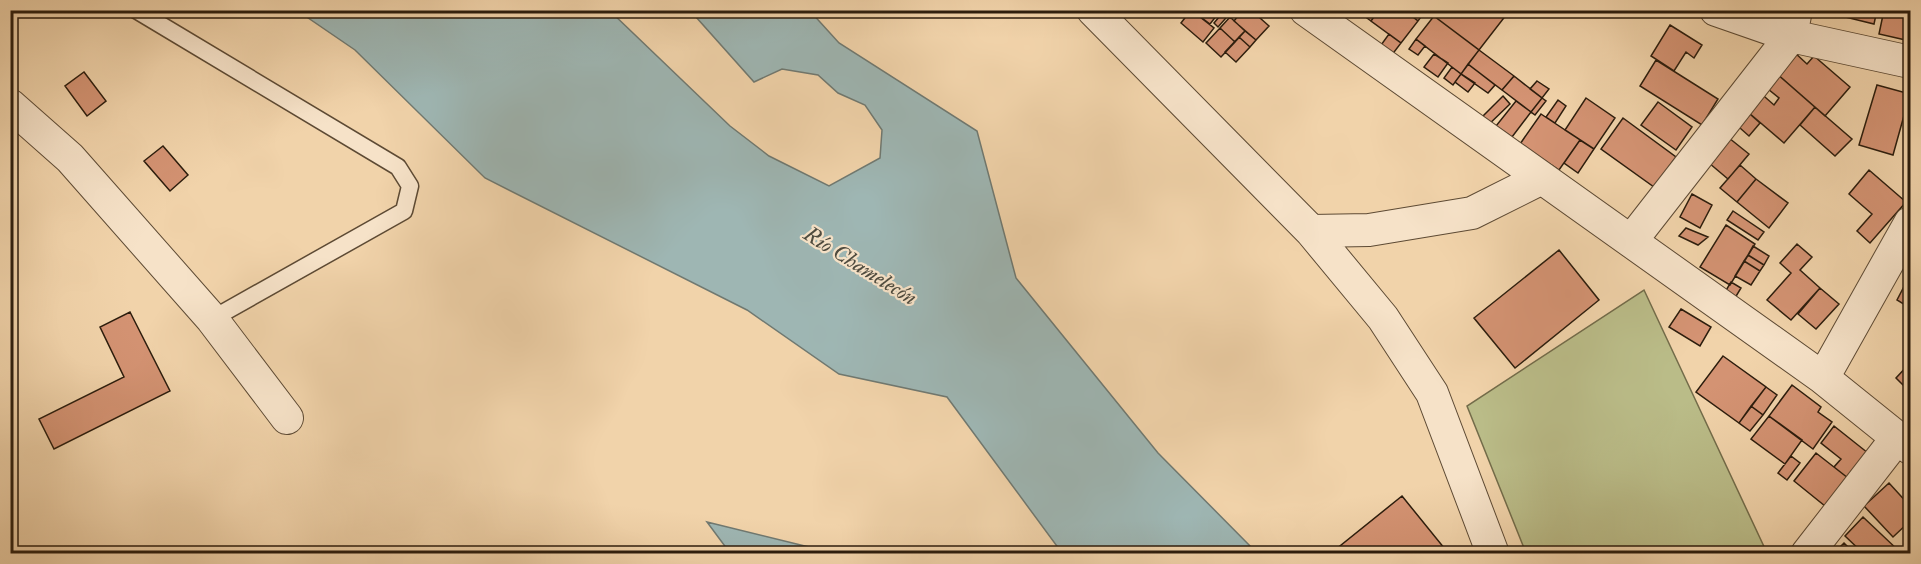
<svg xmlns="http://www.w3.org/2000/svg" width="1921" height="564" viewBox="0 0 1921 564" font-family="'IM FELL Double Pica',serif">
	<style>
		.green { fill: #babc88; stroke: #736c4a; stroke-width: 1.5 }
		.water { fill: #9eb6b3; stroke: #707971; stroke-width: 1.5 }
		.building { fill: #d49373; stroke: #2c1d0d; stroke-width: 1.5 }
		.lines { fill: none; stroke-linecap: round; stroke-linejoin: round }
		.service-casing { stroke: #5d4a34; stroke-width: 19 }
		.minor-casing { stroke: #5d4a34; stroke-width: 34 }
		.service { stroke: #f6e2c8; stroke-width: 16 }
		.minor { stroke: #f6e2c8; stroke-width: 32 }
		.labels { text-anchor: middle; stroke-width: 4.5; stroke-linejoin: round; paint-order: stroke }
		.water-label { font-size: 22px; font-style: italic; fill: #4e4b3f; stroke: #f6e2c8 }
	</style>
	<rect width="100%" height="100%" fill="#f1d3aa"/>
	<filter id="stains"><feTurbulence type="fractalNoise" baseFrequency=".00333" numOctaves="4"/><feColorMatrix values="0 0 0 0 .2 0 0 0 0 .09 0 0 0 0 .02 0 0 0 .5 -.17"/></filter>
	<radialGradient id="worn" r=".72"><stop offset=".6" stop-color="#630" stop-opacity="0"/><stop offset="1" stop-color="#630" stop-opacity=".3"/></radialGradient>
	<path class="green" d="M1644,290L1767,553H1526L1467,406Z"/>
	<path class="water" d="M298,11H610L730,126L769,156L829,186L880,158L882,130L865,105L838,93L818,75L782,69L754,82L696,17L693,11H810L839,43L977,131L1016,278L1158,453L1257,553H1062L947,397L839,374L747,310L485,178L355,50Z
		M707,522L821,550L824,553H730Z"/>
	<path class="building" d="M1191,10L1214,28L1203,42L1181,23Z
		M1202,10H1221L1210,24L1198,15Z
		M1225,10H1233L1218,27L1214,23Z
		M1243,10H1251L1269,26L1256,40L1234,21Z
		M1356,10H1379L1371,21Z
		M1379,10H1404L1418,21L1401,43L1371,21Z
		M1404,10H1426L1418,21Z
		M1438,10H1510L1479,50L1434,16Z
		M1838,10H1877L1874,24L1837,15Z
		M1884,10H1910V41L1879,34Z
		M1434,16L1479,50L1461,74L1416,39Z
		M1230,17L1245,31L1235,42L1220,28Z
		M1670,25L1702,45L1694,58L1686,52L1674,71L1651,56Z
		M1220,28L1235,42L1221,57L1206,43Z
		M1245,31L1256,40L1250,47L1239,37Z
		M1389,34L1401,43L1388,60L1376,52Z
		M1239,37L1250,47L1236,62L1225,52Z
		M1416,39L1425,46L1418,55L1409,49Z
		M1479,50L1514,76L1502,90L1468,64Z
		M1793,51L1807,64L1814,56L1850,87L1825,116L1775,72Z
		M1434,54L1448,63L1438,77L1424,67Z
		M1656,60L1718,99L1702,125L1640,86Z
		M1468,64L1495,85L1488,93L1461,74Z
		M1452,67L1461,74L1453,85L1444,78Z
		M84,72L106,101L87,116L65,86Z
		M1775,72L1815,107L1784,143L1742,107L1757,90L1774,105L1779,98L1763,85Z
		M1461,74L1475,83L1468,92L1455,82Z
		M1514,76L1542,98L1531,112L1502,90Z
		M1537,81L1549,89L1542,98L1530,89Z
		M1877,85L1910,94L1893,155L1859,145Z
		M1503,96L1510,104L1483,130L1476,123Z
		M1542,98L1546,101L1535,115L1531,112Z
		M1586,98L1615,118L1594,149L1565,130Z
		M1558,100L1566,106L1555,123L1546,117Z
		M1516,101L1531,112L1512,137L1496,126Z
		M1658,102L1692,127L1676,150L1641,125Z
		M1742,107L1760,123L1749,136L1731,120Z
		M1815,107L1852,139L1835,156L1800,125Z
		M1541,114L1580,140L1559,170L1520,144Z
		M1623,118L1676,157L1654,187L1601,149Z
		M1729,138L1749,154L1728,179L1709,163Z
		M1580,140L1594,149L1578,173L1564,163Z
		M163,146L188,175L170,191L144,161Z
		M1740,165L1756,179L1737,202L1720,188Z
		M1869,170L1906,202L1870,243L1857,231L1872,214L1849,194Z
		M1756,179L1788,203L1769,228L1737,202Z
		M1692,194L1712,205L1700,228L1680,217Z
		M1733,211L1764,232L1758,240L1727,220Z
		M1726,225L1755,244L1730,285L1700,267Z
		M1686,228L1708,237L1698,245L1679,236Z
		M1797,244L1812,257L1800,270L1820,288L1791,320L1767,300L1791,273L1780,263Z
		M1753,246L1769,256L1764,265L1748,255Z
		M1559,250L1599,300L1515,368L1474,318Z
		M1748,255L1764,265L1760,271L1744,261Z
		M1744,261L1760,271L1751,285L1735,276Z
		M1910,275V308L1897,300Z
		M1731,282L1741,288L1735,298L1725,292Z
		M1820,288L1839,304L1816,329L1798,314Z
		M1681,309L1711,327L1700,346L1669,327Z
		M130,312L170,391L54,449L39,419L124,377L100,327Z
		M1723,356L1766,387L1739,423L1696,392Z
		M1910,363V392L1896,378Z
		M1792,385L1821,407L1818,412L1832,422L1813,449L1769,416Z
		M1766,387L1777,395L1763,415L1751,406Z
		M1751,406L1763,415L1750,431L1739,423Z
		M1769,416L1802,440L1785,464L1751,439Z
		M1834,426L1868,453L1848,478L1834,467L1841,459L1821,443Z
		M1816,453L1848,478L1825,506L1794,481Z
		M1791,456L1800,463L1787,480L1778,473Z
		M1889,483L1910,506V521L1893,537L1864,506Z
		M1402,496L1449,554H1330Z
		M1863,517L1899,551L1897,554H1864L1845,536Z
		M1844,543L1855,554H1833Z"/>
	<g class="lines">
		<defs>
			<path id="service" d="M136,10L398,167L410,186L404,211L212,319"/>
			<path id="minor" d="M1093,10L1311,231L1383,318L1432,393L1493,554
				M1306,10L1823,378L1910,448
				M1716,10L1791,36L1910,62
				M10,105L70,158L212,319L287,418
				M1311,231L1369,230L1472,213L1542,178
				M1631,241L1791,36L1796,10
				M1823,378L1910,223
				M1807,554L1897,438"/>
		</defs>
		<use href="#service" class="service-casing"/>
		<use href="#minor" class="minor-casing"/>
		<use href="#service" class="service"/>
		<use href="#minor" class="minor"/>
	</g>
	<g class="labels">
		<g class="water-label">
			<text transform="translate(861 265) rotate(32)" y="8">Río Chamelecón</text>
		</g>
	</g>
	<rect width="1921" height="564" fill="none" stroke="#f1d3aa" stroke-width="36"/>
	<rect x="12" y="12" width="1897" height="540" fill="none" stroke="#2c1d0d" stroke-width="3"/>
	<rect x="18" y="18" width="1885" height="528" fill="none" stroke="#2c1d0d" stroke-width="1.5"/>
	<rect width="100%" height="100%" filter="url(#stains)"/>
	<rect width="100%" height="100%" fill="url(#worn)"/>
</svg>
